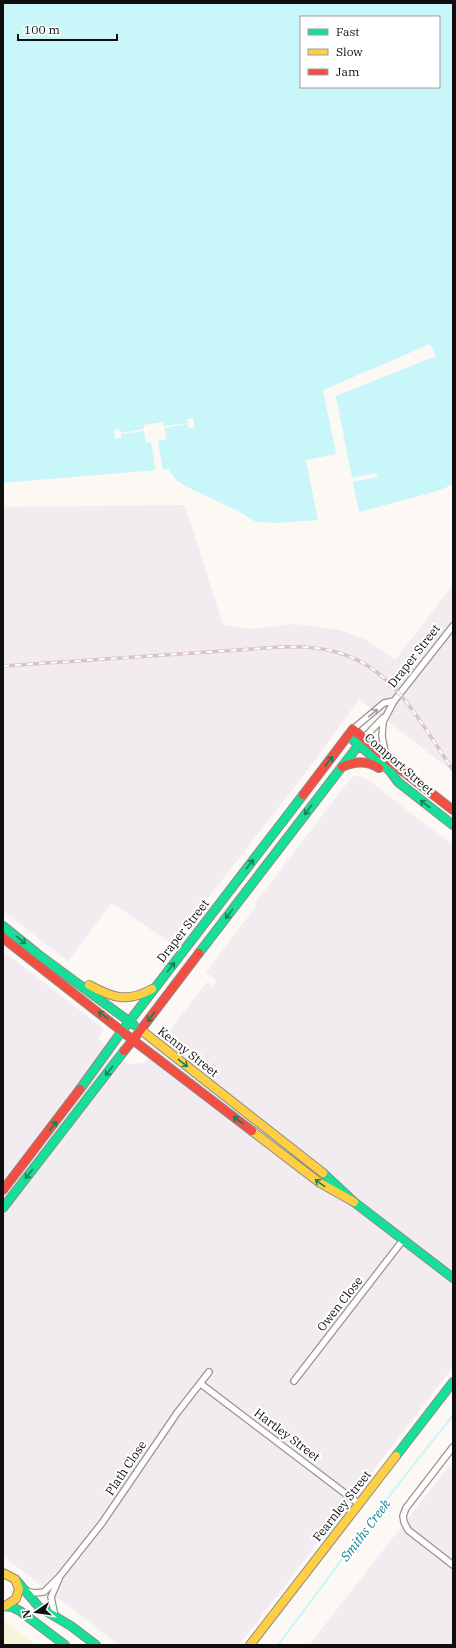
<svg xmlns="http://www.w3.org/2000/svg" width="456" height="1648" viewBox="0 0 456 1648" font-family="'IBM Plex Serif',serif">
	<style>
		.industrial { fill: #f2ecf1 }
		.pitch { fill: #f6f5dc }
		.water { fill: #c8f6f9; fill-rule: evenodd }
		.pier { fill: #fcf8f4 }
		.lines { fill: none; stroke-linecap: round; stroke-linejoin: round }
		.stream { stroke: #c8f6f9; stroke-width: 2 }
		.street-casing { stroke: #969492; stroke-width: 8 }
		.fast-casing { stroke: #8c8b89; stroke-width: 10 }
		.slow-casing { stroke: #8c8b89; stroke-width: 10 }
		.jam-casing { stroke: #8c8b89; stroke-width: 10 }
		.street { stroke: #fffefd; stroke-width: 5.5 }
		.fast { stroke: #16e098; stroke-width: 8 }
		.slow { stroke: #ffcf43; stroke-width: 8 }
		.jam { stroke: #f24e42; stroke-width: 8 }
		.rail-casing { stroke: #d9c4ca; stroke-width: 3.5 }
		.rail { stroke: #fff; stroke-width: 2; stroke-dasharray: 6; stroke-linecap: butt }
		.oneway { stroke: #9f9e9e }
		.oneway2 { stroke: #13825a }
		.labels { text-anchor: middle; stroke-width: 4; stroke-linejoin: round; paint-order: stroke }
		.street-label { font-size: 12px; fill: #0f0f0f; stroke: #fff }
		.water-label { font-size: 13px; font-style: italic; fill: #0e8194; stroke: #fff }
	</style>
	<rect width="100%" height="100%" fill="#fcf8f4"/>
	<path class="industrial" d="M184,505L190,520L223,625L250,629L296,624L340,630L365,639L395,660L453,585V772L359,699L317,758L172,944L112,903L68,961L3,911V507Z
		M354,776H360L372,783L453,845V1367L239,1645H119L3,1556V951L103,1028V1032L98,1039L128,1064L144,1063L207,982L212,986L217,981L206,972L257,905L255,903L351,778Z
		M453,1461V1645H309Z"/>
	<path class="pitch" d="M3,1620L36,1645H3Z"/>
	<path class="water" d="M3,3H453V483L447,487L434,492L359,512L318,520L276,523L256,522L238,511L187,487L177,481L168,469L3,483ZM301,17H439V87H301Z"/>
	<path class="pier" d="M430,344L436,356L336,396L352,478L377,473V477L353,482L359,512L318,520L306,460L336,454L323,390Z
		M193,418L195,427L189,428L188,424L164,428L167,439L158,441L163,471L156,472L151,442L146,443L144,431L121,434V438L115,439L114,430L120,429L121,433L144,429V425L163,422L164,426L188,423L187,419Z"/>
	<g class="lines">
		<path class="stream" d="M278,1645L393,1491L453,1415"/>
		<defs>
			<path id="street" d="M353,729L384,703L394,701
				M364,738L383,718
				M386,757L382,736L383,722L394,701L453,626
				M294,1381L403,1240
				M201,1384L359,1504
				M453,1447L406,1508L403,1516L404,1522L408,1530L453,1565
				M24,1590L34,1593L44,1592L60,1576L102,1523L177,1413L209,1372
				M55,1616L51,1597L59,1579"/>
			<path id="fast" d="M354,741L390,771L398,782L453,825
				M3,926L39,955L134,1025
				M199,953L364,738
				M122,1031L303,795
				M80,1089L122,1031
				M323,1173L354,1202L453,1278
				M3,1208L124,1051
				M396,1456L453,1382
				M16,1580L39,1607L71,1626L96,1645
				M3,1606L12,1607L20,1611L65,1645"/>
			<path id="slow" d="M89,985C113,998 127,1003 152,989
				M141,1030L323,1173
				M252,1131L320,1183L354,1202
				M3,1573L15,1579L19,1589L16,1599L5,1606
				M250,1645L396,1456"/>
			<path id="jam" d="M342,767C355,761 367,760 379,768
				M303,795L353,729L387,759L453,810
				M3,938L133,1040L199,953
				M124,1051L133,1040L252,1131
				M3,1190L80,1089"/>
		</defs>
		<use href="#street" class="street-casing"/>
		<use href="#fast" class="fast-casing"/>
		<use href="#slow" class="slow-casing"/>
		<use href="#jam" class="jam-casing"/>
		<use href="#street" class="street"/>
		<use href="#fast" class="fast"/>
		<use href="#slow" class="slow"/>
		<use href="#jam" class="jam"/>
		<defs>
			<path id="rail" d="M3,666L281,647C380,642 404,698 453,770"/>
		</defs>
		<use href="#rail" class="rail-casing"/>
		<use href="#rail" class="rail"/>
	</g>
	<defs><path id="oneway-shaft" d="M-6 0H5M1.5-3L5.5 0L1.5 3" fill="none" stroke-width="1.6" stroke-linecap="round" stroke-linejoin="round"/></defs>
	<use class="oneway" href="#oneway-shaft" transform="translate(373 713) rotate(-40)"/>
	<g class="oneway2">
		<use href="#oneway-shaft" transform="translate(329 761) rotate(-52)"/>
		<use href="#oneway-shaft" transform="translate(425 804) rotate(-142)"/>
		<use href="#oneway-shaft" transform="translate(308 810) rotate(127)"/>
		<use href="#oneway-shaft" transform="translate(250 864) rotate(-52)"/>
		<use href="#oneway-shaft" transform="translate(229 914) rotate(127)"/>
		<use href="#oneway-shaft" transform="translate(21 940) rotate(39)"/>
		<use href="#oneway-shaft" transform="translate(171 967) rotate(-52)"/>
		<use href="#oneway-shaft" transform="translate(103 1015) rotate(-142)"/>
		<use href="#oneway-shaft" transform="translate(151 1017) rotate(127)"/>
		<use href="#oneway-shaft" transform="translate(183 1063) rotate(38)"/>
		<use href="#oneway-shaft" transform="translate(109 1071) rotate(128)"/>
		<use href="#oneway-shaft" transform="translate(238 1120) rotate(-143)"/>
		<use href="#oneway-shaft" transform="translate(53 1126) rotate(-54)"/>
		<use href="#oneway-shaft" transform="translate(29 1174) rotate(128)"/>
		<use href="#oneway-shaft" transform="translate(320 1183) rotate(-144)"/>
	</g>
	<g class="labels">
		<g class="street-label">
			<text transform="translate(414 656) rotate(-52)" y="4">Draper Street</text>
			<text transform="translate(399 764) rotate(41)" y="4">Comport Street</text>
			<text transform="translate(183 931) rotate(-52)" y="4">Draper Street</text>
			<text transform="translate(188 1052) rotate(38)" y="4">Kenny Street</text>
			<text transform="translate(340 1304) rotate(-52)" y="4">Owen Close</text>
			<text transform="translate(287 1435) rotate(37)" y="4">Hartley Street</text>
			<text transform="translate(126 1468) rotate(-56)" y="4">Plath Close</text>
			<text transform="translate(342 1506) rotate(-52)" y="4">Fearnley Street</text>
		</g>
		<g class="water-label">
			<text transform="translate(365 1530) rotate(-53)" y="5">Smiths Creek</text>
		</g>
	</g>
	<rect width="456" height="1648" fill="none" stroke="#0f0f0f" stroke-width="8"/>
	<rect x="300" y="16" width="140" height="72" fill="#ffffff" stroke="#9f9f9f"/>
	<rect x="308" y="29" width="20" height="6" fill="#16e098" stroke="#9f9f9f"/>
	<text x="336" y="36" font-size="12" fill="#0f0f0f">Fast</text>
	<rect x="308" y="49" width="20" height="6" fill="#ffcf43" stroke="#9f9f9f"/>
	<text x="336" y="56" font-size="12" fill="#0f0f0f">Slow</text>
	<rect x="308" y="69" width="20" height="6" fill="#f24e42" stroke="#9f9f9f"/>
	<text x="336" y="76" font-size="12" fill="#0f0f0f">Jam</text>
	<g transform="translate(36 1612) rotate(257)" stroke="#ffffff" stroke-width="3" paint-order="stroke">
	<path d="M0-3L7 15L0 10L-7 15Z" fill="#0f0f0f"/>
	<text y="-6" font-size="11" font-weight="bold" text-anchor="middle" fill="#0f0f0f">N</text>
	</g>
	<path d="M18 34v6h99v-6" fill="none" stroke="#0f0f0f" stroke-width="2"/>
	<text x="24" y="34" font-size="12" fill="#0f0f0f" stroke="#ffffff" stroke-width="3" paint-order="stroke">100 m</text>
</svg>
